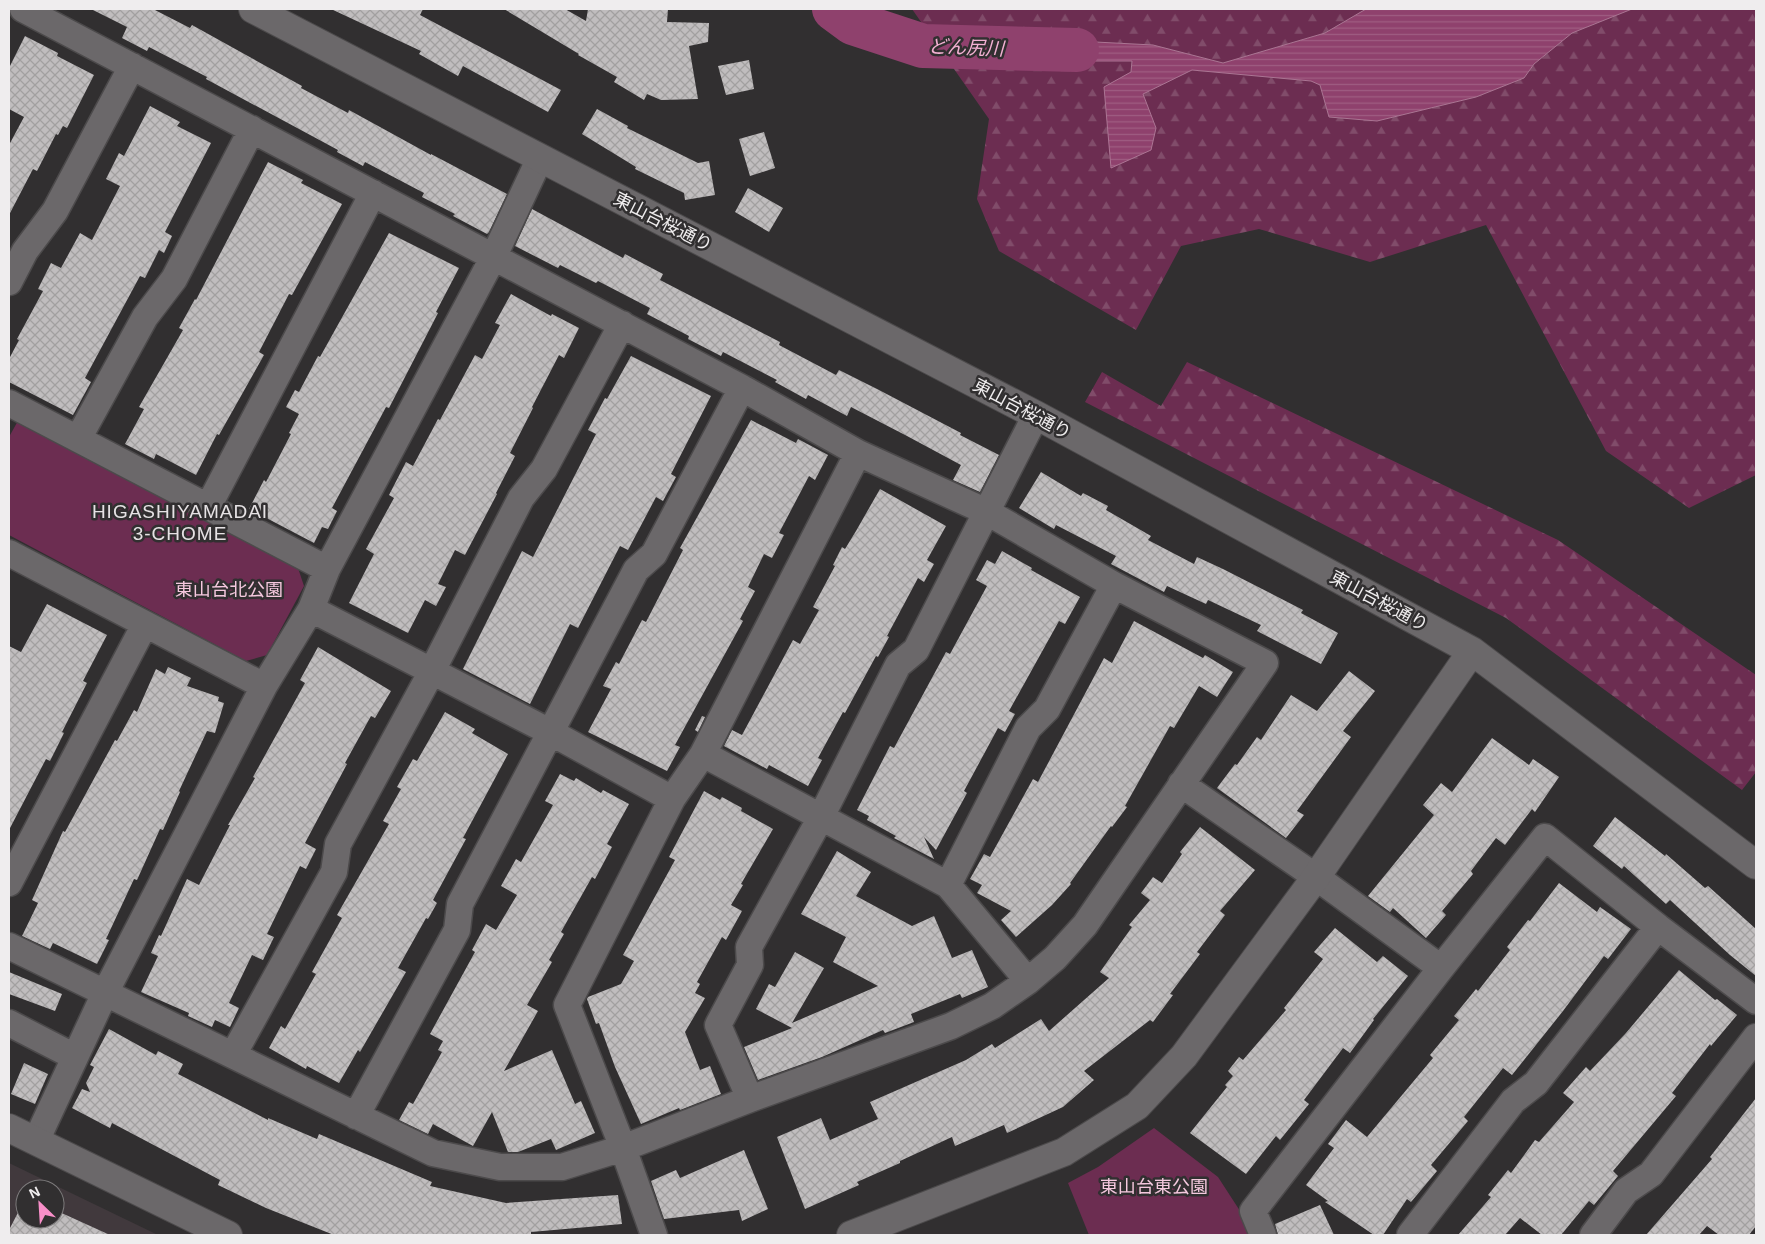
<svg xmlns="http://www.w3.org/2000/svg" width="1765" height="1244" viewBox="0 0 1765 1244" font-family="Arial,'Noto Sans JP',sans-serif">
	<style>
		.built { fill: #41393d; fill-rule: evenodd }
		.forest { fill: url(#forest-firs) }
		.park { fill: #6c2d51 }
		.water { fill: url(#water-rules); stroke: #ac7594 }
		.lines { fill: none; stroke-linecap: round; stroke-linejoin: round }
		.river { stroke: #8f416d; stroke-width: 44 }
		.building { fill: url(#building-cross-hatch) }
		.street-casing { stroke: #4c4a4b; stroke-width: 29 }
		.secondary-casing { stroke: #4c4a4b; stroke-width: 30 }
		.street { stroke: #6b686a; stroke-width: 26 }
		.secondary { stroke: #6b686a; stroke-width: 28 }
		.labels { text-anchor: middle; stroke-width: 5; stroke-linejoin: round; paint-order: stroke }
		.street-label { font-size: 18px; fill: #efedee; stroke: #312f30 }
		.park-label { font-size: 18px; fill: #f5c8de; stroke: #312f30 }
		.water-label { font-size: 19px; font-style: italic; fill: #f3b1d3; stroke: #312f30 }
		.neighbourhood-label { font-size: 19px; letter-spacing: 1px; fill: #e6e2e4; stroke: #312f30 }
	</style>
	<defs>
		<pattern id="forest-firs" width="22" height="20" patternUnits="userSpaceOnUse" patternTransform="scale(1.25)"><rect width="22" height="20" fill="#6c2d51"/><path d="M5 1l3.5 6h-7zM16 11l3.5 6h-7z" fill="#814c6a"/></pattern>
		<pattern id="water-rules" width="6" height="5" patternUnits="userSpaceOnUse" patternTransform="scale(1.25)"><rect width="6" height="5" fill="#8f416d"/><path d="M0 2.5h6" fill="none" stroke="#9f5d82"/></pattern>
		<pattern id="building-cross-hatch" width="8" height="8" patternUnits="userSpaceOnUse" patternTransform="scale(1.25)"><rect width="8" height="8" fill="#c0bdbe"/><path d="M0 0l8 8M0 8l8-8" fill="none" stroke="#a2a0a0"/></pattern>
	</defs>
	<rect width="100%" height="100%" fill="#312f30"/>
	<path class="built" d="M9,1163L158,1235H9ZM25,1189H55V1219H25Z"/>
	<path class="forest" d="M912,9H1366L1325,33L1223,63L1153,45L1076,41L1079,61L1132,60L1131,72L1156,128L1142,94L1192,70L1311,81L1320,85L1329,117L1377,121L1476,97L1524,78L1534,64L1572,33L1632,9H1756V475L1689,508L1606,451L1486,225L1370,262L1259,229L1181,246L1136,330L999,251L977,199L989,119Z
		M1187,362L1558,540L1756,675V772L1742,790L1506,618L1085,402L1102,372L1161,406Z"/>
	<path class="park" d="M19,419L296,562L304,586L267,655L246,661L9,535V437Z
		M1154,1128L1218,1177L1242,1214L1251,1235H1089L1068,1183L1098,1167Z"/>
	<path class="water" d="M1366,9H1632L1572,33L1534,64L1524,78L1476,97L1377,121L1329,117L1320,85L1311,81L1192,70L1143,94L1156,128L1151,150L1111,168L1104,87L1131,72L1132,61H1079L1076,41L1153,45L1223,63L1325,33Z"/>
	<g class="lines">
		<path class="river" d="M834,9L853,23L923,46L1077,50"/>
	</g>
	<path class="building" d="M91,9H153L190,28L192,25L302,86L301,88L348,113L349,110L431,155V154L507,194L489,232L487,234L453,216L455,214L422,197L424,193L365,162L363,166L337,152L338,150L206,79L207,77L149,47L147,51L122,38L127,27Z
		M331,9H423L420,15L561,90L548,112L463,66L458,76L419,54L421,51Z
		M504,9H565L586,21L588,9H668L667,22L709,23L708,42L689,46L698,99L661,100L647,94L644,100L614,82L617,77L578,55L579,54Z
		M25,36L58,53L57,56L94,75L67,128L63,126L58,135L56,134L37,171L33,169L9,215V145L24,117L9,109V68Z
		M749,60L754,89L726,95L718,66Z
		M150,106L180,122L177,126L211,143L165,232L172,236L164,253L159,250L145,278L140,276L85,378L91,382L73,415L9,382V359L19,340L17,339L43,291L38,289L51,263L61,268L80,233L92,240L120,186L106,179L119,153L124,156Z
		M597,109L628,126L627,128L698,163L709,161L715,195L685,200L684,193L635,169L636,167L582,134Z
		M764,132L775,168L750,176L739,139Z
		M268,162L303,180L301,183L342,204L292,295L289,294L259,352L264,355L219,435L217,434L196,475L156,454L154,459L125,444L144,409L139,407L183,330L179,328L195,299L196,300Z
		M748,188L783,208L769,232L735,212Z
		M532,209L623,258L625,254L663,274L660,280L780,342L779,345L836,375L839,370L879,390L961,433L960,435L999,455L980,492L953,480L961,465L907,436L851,407L847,416L808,395L806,399L775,382L777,380L723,352L721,356L688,339L689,336L647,314L650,308L598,281L596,283L560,265L558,268L515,246Z
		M389,233L459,268L436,312L438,313L389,408L386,407L332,508L337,511L328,529L322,527L314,543L249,509L264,480L266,482L291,434L289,433L299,414L286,407L295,390L299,392L318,356L320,357Z
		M511,294L551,316L552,314L579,328L564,358L559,355L532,407L533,408L510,453L515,456L496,493L497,494L465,555L455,550L438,584L446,587L436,606L425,600L408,633L349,603L374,554L366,549L394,498L389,495L406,462L413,466L438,419L440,420L475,355L482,359L500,325L495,323Z
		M631,356L711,396L671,474L676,477L663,501L656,497L628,550L620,546L578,628L570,624L530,704L463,669L522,551L533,557L596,434L588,430L605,398L607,399Z
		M751,420L796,443L798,439L828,455L815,480L809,476L779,533L784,535L772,558L764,554L748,587L755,591L740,619L743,621L675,745L680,747L667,771L588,732L611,689L603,686L616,662L619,664L642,620L646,622L683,550L680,548Z
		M1041,472L1081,496L1083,493L1108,506L1106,510L1151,536L1148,540L1194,564L1197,557L1223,569L1303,610L1301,613L1338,633L1321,664L1257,631L1261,625L1208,600L1206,604L1167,586L1164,592L1111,564L1116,556L1056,525L1054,529L1019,508Z
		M880,489L946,526L927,560L934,564L924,582L918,578L887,636L889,637L878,657L876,656L845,713L843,712L818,758L822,760L808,786L769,765L767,769L724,746L732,730L742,735L793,640L800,644L819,610L813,607L835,566L833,565L842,547L845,549L856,531Z
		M1002,551L1032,568L1031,570L1080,597L1065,624L1059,621L1009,711L1015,714L1005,732L998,728L964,791L967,793L936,850L924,837L934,859L894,838L896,836L867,820L869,816L857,810L890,746L894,748L946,652L950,654L987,586L976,580L987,560L995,564Z
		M47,604L107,635L83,681L87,683L62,732L64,733L50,761L46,759L9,830V646L21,652Z
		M1134,621L1203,658L1205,655L1233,672L1217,697L1199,686L1174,728L1170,726L1125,806L1127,807L1112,827L1111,826L1070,883L1071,884L1052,905L1016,937L1001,920L1011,911L977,893L982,885L970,879L984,854L990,857L1033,779L1038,782L1104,658L1112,663Z
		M318,647L391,691L375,718L371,716L345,763L347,764L305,843L316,849L306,869L300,866L267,934L274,937L263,960L252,955L229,1003L239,1008L230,1027L215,1020L212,1027L188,1016L189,1013L141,992L158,956L151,953L159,935L161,936L187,879L199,885L230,825H228L255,778L253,777L305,683L300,680Z
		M168,667L191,678L187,686L219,697L218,701L224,703L215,733L207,731L179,791L180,792L163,830L160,829L137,880L134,879L106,939L109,940L97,964L53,943L50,949L22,936L38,903L32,900L63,831L65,832L115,740L117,741L134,710L137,712L156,669L165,674Z
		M1349,671L1375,691L1343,731L1351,737L1297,811L1304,815L1286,838L1217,788L1235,764L1237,765L1257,737L1261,740L1291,695L1317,711Z
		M445,712L475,729L472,733L508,754L463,838L466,839L433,900L437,903L428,919L426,918L398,968L406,972L360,1052L358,1050L339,1083L307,1066L306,1069L269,1048L281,1026L285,1029L316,974L312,972L342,918L337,915L389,824L383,821L401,789L397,787L413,759L417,761Z
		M702,716L705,717L698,732L695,730Z
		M1492,738L1529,765L1533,759L1559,777L1535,812L1532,809L1505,845L1496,838L1471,871L1473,874L1442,911L1446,915L1426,938L1393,908L1390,912L1368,896L1434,815L1423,805L1441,783L1452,792Z
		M560,774L574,781L576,778L601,793L603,790L629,804L607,844L612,847L595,879L592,877L561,932L564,934L549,960L552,962L527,1005L538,1011L504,1071L552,1050L575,1104L581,1101L595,1133L556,1150L551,1139L518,1152H508L492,1112L473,1146L433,1124L428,1134L399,1120L409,1102L413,1104L442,1052L438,1050L443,1041L430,1034L475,952L472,950L486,924L496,930L517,895L501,886L516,859L521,862L553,805L545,801Z
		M704,791L720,800L722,797L742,808L741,811L773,829L741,884L743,885L731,905L742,911L726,940L722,937L697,982L700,984L695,993L705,998L685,1032L700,1070L710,1066L721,1094L680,1110L679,1108L641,1124L615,1067L599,1023L596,1024L587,999L588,997L621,984L634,961L623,955L675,860L669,857Z
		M1615,817L1665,856L1666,854L1705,888L1708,886L1756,929V976L1730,955L1670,900L1666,904L1624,866L1622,869L1593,846Z
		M1200,827L1255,870L1220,911L1225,915L1197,952L1200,954L1170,994L1173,995L1153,1022L1150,1020L1084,1071L1094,1080L1063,1107L1007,1133L1004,1125L955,1146L952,1137L900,1161V1163L857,1182L859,1185L805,1209L777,1137L821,1118L830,1140L878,1119L870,1102L966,1060L992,1044L995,1048L1041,1019L1049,1031L1109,978L1100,972L1132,927L1129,925L1150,900L1141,893L1153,877L1162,883L1182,854L1180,852Z
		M837,851L871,872L856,896L912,926L934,916L952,958L972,950L988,987L962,998L960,994L911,1014L914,1022L885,1033L883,1030L822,1057L758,1080L744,1047L792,1028L756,1009L769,984L775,987L795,952L824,968L792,1023L878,986L833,962L846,937L801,914Z
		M1559,883L1597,912L1600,907L1631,929L1608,959L1604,956L1563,1011L1512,1075L1503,1068L1464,1117L1468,1121L1431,1165L1437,1171L1411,1202L1407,1199L1383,1235H1374L1325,1202L1328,1201L1306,1185L1334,1148L1328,1144L1346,1120L1367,1137L1433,1058L1430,1055L1459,1020L1454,1016L1476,989L1478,991L1510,950L1507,947L1528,920L1530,921Z
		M1335,928L1377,962L1383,956L1408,976L1373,1019L1374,1020L1350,1053L1343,1048L1304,1100L1309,1104L1280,1140L1276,1136L1246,1174L1190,1133L1227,1087L1225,1085L1233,1076L1228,1071L1239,1057L1243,1060L1286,1010L1284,1008L1323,959L1314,952Z
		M1679,970L1715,1000L1717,999L1737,1015L1711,1046L1710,1044L1672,1093L1676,1096L1613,1171L1618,1176L1594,1205L1589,1201L1561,1235H1542L1520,1218L1505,1235H1458L1491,1197L1488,1195L1508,1170L1511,1173L1535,1140L1539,1142L1574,1102L1563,1093L1586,1067L1590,1071L1626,1033Z
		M9,972L62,994L55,1011L9,994Z
		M109,1029L156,1055L158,1051L183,1064L178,1074L268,1120V1118L317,1139L319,1134L432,1182L430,1186L506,1203L618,1195L622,1224L531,1232V1235H334L266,1208L218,1185L220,1180L112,1123L110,1128L72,1108L82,1089L90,1092L86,1083L94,1067L90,1065Z
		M24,1063L48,1074L35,1104L11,1094Z
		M1756,1098V1226L1749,1235H1719L1707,1226L1699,1235H1646L1712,1159L1710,1157Z
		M744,1150L768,1209L742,1221L739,1210L664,1219L651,1181L676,1170L680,1178Z
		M25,1199V1219H55V1210L110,1235H9V1230Z
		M1320,1205L1334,1235H1278L1275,1224Z"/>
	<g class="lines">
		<defs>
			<path id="street" d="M9,282L25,251L55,211L132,66
				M9,403L327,569
				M78,439L145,317L174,279L252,129
				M208,507L373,193
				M9,553L264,686
				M311,609L550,732L672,799
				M703,754L948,885L1028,981
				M1181,784L1316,877L1441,968
				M9,883L145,624
				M948,885L1028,728L1047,709L1114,585
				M9,946L433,1153L500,1167H562L623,1148L750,1099L951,1026L992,1006L1028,981L1055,958L1085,925L1265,663L1114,585L987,512L858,453L742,388L23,9
				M9,1023L75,1057
				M233,1055L334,872L338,844L432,671L521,498L544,469L622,324
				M750,1099L718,1025L750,965L749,947L821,817L898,665L916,650L1036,415
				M356,1116L457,930L460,904L636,570L654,554L742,388
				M36,1141L105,993L264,686L311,609L327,569L494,256L540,158
				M654,1235L623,1148L567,1005L672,799L703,754L858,453
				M1263,1235L1253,1211L1441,968L1545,837L1658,927L1756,1001
				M1410,1235L1513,1101L1536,1083L1658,927
				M1593,1235L1626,1191L1651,1174L1756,1037"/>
			<path id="secondary" d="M253,9L1036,415L1472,651L1756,865
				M9,1128L228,1235
				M851,1235L1064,1152L1137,1106L1184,1056L1316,877L1472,651"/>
		</defs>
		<use href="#street" class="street-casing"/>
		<use href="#secondary" class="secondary-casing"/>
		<use href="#street" class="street"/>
		<use href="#secondary" class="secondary"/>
	</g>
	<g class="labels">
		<g class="street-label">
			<text transform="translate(663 222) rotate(27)" y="6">東山台桜通り</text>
			<text transform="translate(1022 409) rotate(28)" y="6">東山台桜通り</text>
			<text transform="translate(1379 601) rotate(28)" y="6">東山台桜通り</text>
		</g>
		<g class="park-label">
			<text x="229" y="596">東山台北公園</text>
			<text x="1154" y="1193">東山台東公園</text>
		</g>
		<g class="water-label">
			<text transform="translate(966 47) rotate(2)" y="7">どん尻川</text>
		</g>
		<g class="neighbourhood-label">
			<text x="180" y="518">HIGASHIYAMADAI<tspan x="180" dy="22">3-CHOME</tspan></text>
		</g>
	</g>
	<rect width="1765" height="1244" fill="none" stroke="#efedee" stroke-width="20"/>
	<g transform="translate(40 1204) rotate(335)"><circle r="24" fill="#312f30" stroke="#7d7b7c"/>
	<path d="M0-4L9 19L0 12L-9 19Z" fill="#f98fc9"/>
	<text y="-8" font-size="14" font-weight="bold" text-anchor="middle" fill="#efedee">N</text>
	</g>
</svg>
